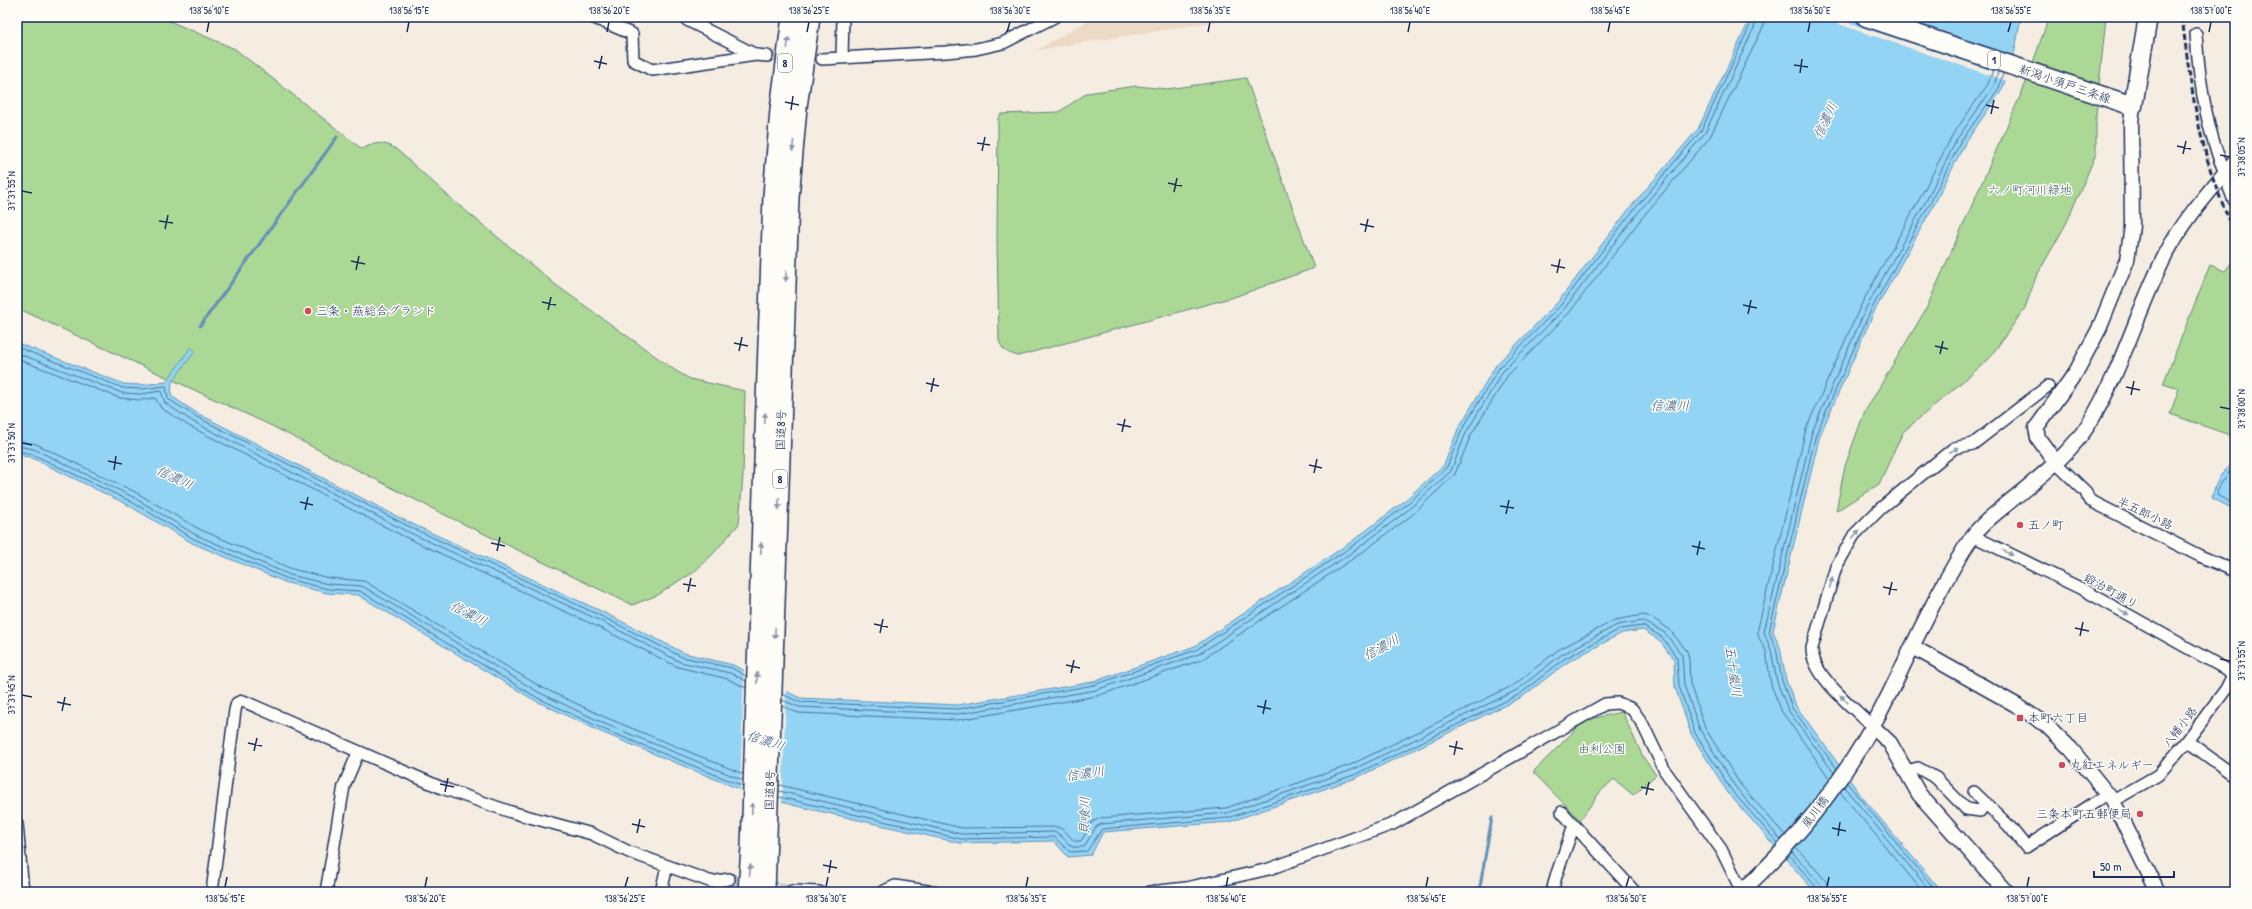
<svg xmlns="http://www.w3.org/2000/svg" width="2252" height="909" viewBox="0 0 2252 909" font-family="'Patrick Hand','Klee One',sans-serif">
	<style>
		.built { fill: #ecdac6 }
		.green { fill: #acd896; stroke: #64847a }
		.water { fill: #93d3f4; stroke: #6391b8 }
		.pier { fill: #f5ede1 }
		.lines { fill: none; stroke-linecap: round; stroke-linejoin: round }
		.shore { stroke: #4b719a; stroke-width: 1 }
		.stream { stroke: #6391b8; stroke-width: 3 }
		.minor-tunnel { stroke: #c9c7c7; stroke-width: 11; stroke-dasharray: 11 5.5; stroke-linecap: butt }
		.minor-casing { stroke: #1b2f5e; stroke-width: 14 }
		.tertiary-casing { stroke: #1b2f5e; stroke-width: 17 }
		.primary-casing { stroke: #1b2f5e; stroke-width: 21 }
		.trunk-casing { stroke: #1b2f5e; stroke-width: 22 }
		.minor { stroke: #fdfcf7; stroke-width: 11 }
		.tertiary { stroke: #fdfcf7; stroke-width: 14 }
		.primary { stroke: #fdfcf7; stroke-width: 18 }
		.trunk { stroke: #fdfcf7; stroke-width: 19 }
		.rail { stroke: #1b2f5e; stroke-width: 3; stroke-dasharray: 6 3; stroke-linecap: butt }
		.oneway { fill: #8c96aa }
		.ticks { fill: none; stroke: #1b2f5e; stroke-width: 1.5 }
		.poi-dot { fill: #d1495b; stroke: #fdfcf7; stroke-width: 1.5 }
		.labels { text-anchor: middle; stroke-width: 3; stroke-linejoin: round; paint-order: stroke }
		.shield { fill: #fdfcf7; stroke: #5f6c8c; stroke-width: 1 }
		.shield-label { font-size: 11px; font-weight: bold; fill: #1b2f5e }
		.street-label { font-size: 12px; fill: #1b2f5e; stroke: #fdfcf7 }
		.park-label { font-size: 12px; fill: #3f596c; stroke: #fdfcf7 }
		.poi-label { font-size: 12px; fill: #1b2f5e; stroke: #fdfcf7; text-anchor: start }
		.water-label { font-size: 13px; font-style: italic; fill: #395884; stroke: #fdfcf7 }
		.neatline { fill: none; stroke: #1b2f5e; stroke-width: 1.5 }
		.ticks-label { font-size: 10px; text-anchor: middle; fill: #1b2f5e }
	</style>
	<rect width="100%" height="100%" fill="#f5ede1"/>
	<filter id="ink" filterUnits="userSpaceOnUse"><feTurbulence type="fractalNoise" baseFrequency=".025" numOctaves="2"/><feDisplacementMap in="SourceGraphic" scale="8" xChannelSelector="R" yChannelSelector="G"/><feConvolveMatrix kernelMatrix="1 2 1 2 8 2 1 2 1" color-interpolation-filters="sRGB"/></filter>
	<g filter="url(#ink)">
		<path class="built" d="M1094,17H1246L1037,50Z"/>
		<path class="green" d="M17,17H160L235,49L362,149C376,142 382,141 396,149L455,202L556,285L676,371L690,379L745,391L743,475L739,524L712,555L693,573L680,580L658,595L632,605L445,515L272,426L17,308Z
			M2049,17H2106L2096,115V154L2066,224L2036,277L2025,308L1988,360L1903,432L1879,484L1836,511L1845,466L1864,413L1926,309L2025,85Z
			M1246,78L1314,268L1234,297L1018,356C1008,353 1003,351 999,341L997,241L998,118L1001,114L1059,112L1087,93L1136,86L1167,89Z
			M2235,258V437L2170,414L2179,389L2163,384L2210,265L2225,271Z
			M1622,712L1643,757L1656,775L1633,795L1614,779L1600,792L1580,820L1533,772L1585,720Z"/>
		<path class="water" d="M1751,17H2021L2015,50L2002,90L1965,143L1934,205L1874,312L1820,435L1773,631L1780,647L1786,680L1796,706L1863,798L1942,892H1815L1728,793L1691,734L1675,687L1674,660L1659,640L1643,630L1622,633L1566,663L1522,697L1356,778L1229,822L1103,832L1091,855L1068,857L1054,841L960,843L792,805L739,789L601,732L534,700L358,595L327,593L287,583L192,543L128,505L30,457L17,455V343L124,384L141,385L166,382L191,347L195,351L172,382L171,396L197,413L408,522L603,612L684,653L733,665L800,698L958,705L1093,682L1195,646L1351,542L1402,503L1444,465L1458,429L1496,365L1557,303L1629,209L1698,129Z
			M2235,463V510L2212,498C2214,486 2222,467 2235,463Z"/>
		<path class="pier" d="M1818,17H1831L2008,76L2007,81Z
			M744,668L786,689L782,804L740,791Z"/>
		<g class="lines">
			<path class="shore" d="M17,347L123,388L141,389L166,386L168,399L195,416L406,525L601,616L682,657L732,668L746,676
				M17,353L122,393L141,394L161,391L165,403L192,421L404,530L599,620L680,662L730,673L746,681
				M17,359L120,398L140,400L155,398L161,408L189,426L401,535L596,626L678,667L728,679L746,688
				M17,440L36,444L135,492L199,529L292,569L329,578L364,581L541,687L607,718L743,774
				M17,446L34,449L133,497L196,535L290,575L328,584L362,586L538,692L605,724L743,780
				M17,451L32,454L130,501L194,539L288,579L328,589L360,591L536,697L603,729L743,786
				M2235,467L2232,468L2218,488L2217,495L2235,505
				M782,694L799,702L958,709L1094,685L1196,650L1354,545L1405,506L1447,467L1462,430L1499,368L1560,306L1632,212L1701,131L1754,17
				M782,700L799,707L958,714L1096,690L1199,654L1357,549L1408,510L1451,471L1466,433L1503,371L1564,309L1636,215L1705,133L1759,17
				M782,706L798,713L958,720L1097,696L1201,660L1360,554L1412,515L1455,474L1471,435L1508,375L1569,313L1641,219L1710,137L1764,25L1765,17
				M1837,769L1792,708L1782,681L1776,648L1769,632L1816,434L1871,310L1930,203L1961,141L1999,88L2003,73
				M1834,773L1788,710L1777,682L1771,650L1764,632L1812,432L1866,308L1926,201L1957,139L1994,86L1998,72
				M1830,779L1782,712L1771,685L1766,651L1758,636V628L1806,429L1861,305L1920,198L1952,136L1988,84L1993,70
				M1847,783L1937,892
				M779,785L962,828L1057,827L1064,830L1074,841H1081L1092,822L1100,818L1226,808L1350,765L1514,685L1558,650L1615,620L1643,615L1651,617L1669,629L1687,651L1689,659L1690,684L1705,728L1740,784L1785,835
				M1844,787L1931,892
				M779,791L961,834L1055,832L1060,835L1072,847H1084L1096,827L1101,824L1227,813L1352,770L1517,690L1561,655L1617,625L1643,621L1665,633L1682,655L1684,685L1700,730L1736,788L1781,840
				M1840,792L1923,892
				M779,797L961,839L1054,837L1070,852L1087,851L1102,829L1228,818L1354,775L1520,694L1564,659L1620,629L1643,626L1662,637L1677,658L1679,686L1695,733L1732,791L1778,843
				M1796,847L1826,881L1829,892
				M1792,852L1821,885L1823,892
				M1789,855L1817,888L1818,892"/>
			<path class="stream" d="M200,326L337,137
				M1479,892L1492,817"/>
			<path class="minor-tunnel" d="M767,56L822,59
				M729,879L792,891"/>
			<defs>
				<path id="minor" d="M592,17L632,34L633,60L652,70L756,55L767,56
					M687,17V20L756,55
					M2196,34C2199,80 2206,130 2225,173
					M842,57L843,17
					M822,59L946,52L976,49L1003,43L1054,17
					M2056,463L2086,492L2089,500L2200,556L2235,571
					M1973,536L2084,590L2229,671L2235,680
					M1872,726C1853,707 1811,675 1812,648L1836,567L1854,535L1880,509L1954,448L1973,444L2048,386
					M2187,741L2235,776
					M1907,771L1918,768L1936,778L1966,809L1980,811L1986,803
					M1974,792L2009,826L2026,847L2108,794
					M2113,801L2158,775L2187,741L2226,689L2235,671
					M1562,812L1635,892
					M17,824L23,892
					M792,891L819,892
					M212,892L235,710L237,703L243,701L442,788L511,812L592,834L629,852L712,882L729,879
					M326,892L344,786L358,753
					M661,892L667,866
					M882,892L895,886L934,892
					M1150,892L1186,888L1269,869L1393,824L1605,704L1618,703L1632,709L1642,723L1665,771L1721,849L1742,892
					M1552,892L1556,876L1574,825"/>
				<path id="tertiary" d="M2225,173L2235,199
					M2056,463L2038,438L2036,428L2076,372L2099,329L2127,260L2132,226L2131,123L2133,106
					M1913,647L2018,706L2045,724L2071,749L2113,801L2158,892
					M1872,726L1890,743L1919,794L2006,892
					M1741,892C1796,841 1843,782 1878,716C1909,657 1935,592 1972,537C1981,524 1996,513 2008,503C2037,479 2070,455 2090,422C2122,370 2138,308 2166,254C2184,219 2210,191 2235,161"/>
				<path id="primary" d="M1866,17L2133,106L2148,17"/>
				<path id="trunk" d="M748,892L751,847L773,196L780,110L792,17
					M765,892L789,198L797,107L810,17"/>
			</defs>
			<use href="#minor" class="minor-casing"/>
			<use href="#tertiary" class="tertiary-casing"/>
			<use href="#primary" class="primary-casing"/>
			<use href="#trunk" class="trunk-casing"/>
			<use href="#minor" class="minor"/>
			<use href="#tertiary" class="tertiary"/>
			<use href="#primary" class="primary"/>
			<use href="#trunk" class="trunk"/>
			<path class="rail" d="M2182,17C2191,91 2201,164 2235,231"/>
		</g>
		<defs><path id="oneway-solid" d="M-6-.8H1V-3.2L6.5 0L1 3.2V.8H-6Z"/></defs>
		<g class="oneway">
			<use href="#oneway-solid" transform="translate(788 43) rotate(-82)"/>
			<use href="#oneway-solid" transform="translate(793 146) rotate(95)"/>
			<use href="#oneway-solid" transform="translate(786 276) rotate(92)"/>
			<use href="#oneway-solid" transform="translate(765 418) rotate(-88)"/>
			<use href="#oneway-solid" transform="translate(1954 450) rotate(-27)"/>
			<use href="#oneway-solid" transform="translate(779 504) rotate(92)"/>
			<use href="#oneway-solid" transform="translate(1856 534) rotate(-50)"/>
			<use href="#oneway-solid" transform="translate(761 548) rotate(-88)"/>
			<use href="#oneway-solid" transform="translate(2008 553) rotate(26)"/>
			<use href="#oneway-solid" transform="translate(1831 583) rotate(-74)"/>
			<use href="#oneway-solid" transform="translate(2124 612) rotate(29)"/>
			<use href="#oneway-solid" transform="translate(775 633) rotate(92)"/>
			<use href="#oneway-solid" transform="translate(757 678) rotate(-88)"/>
			<use href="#oneway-solid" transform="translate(1844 699) rotate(-136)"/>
			<use href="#oneway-solid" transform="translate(752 808) rotate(-88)"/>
			<use href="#oneway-solid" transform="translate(750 870) rotate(-85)"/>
		</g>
	</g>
	<path class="ticks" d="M207,32L209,22M407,32L409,22M607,32L609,22M807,32L809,22M1007,32L1010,22M1208,32L1210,22M1408,32L1410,22M1608,32L1610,22M1808,32L1810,22M2008,32L2011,22M2209,32L2211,22M594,61L607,64M1794,65L1808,67M599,69L602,56M1800,73L1802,59M785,102L799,105M1986,105L1999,108M791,110L793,96M1991,114L1994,100M977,143L990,145M2177,146L2191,149M982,151L985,137M2183,154L2186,141M2220,155L2230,157M1168,183L1182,186M22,191L32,193M1174,192L1177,178M159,221L173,223M1360,224L1374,227M165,229L168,215M1365,232L1368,219M351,261L365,264M1551,265L1565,268M356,270L359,256M1557,273L1560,259M542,302L556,305M1743,305L1757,308M548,310L551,297M1748,314L1751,300M734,343L748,346M1935,346L1948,349M739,351L742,337M1940,354L1943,341M926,383L939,386M2126,387L2140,390M931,392L934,378M2131,395L2134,381M2220,407L2230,409M1117,424L1131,427M1122,432L1125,419M22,443L32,445M108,461L122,464M1309,465L1322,468M114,470L116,456M1314,473L1317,459M300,502L313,505M1500,506L1514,508M305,510L308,497M1506,514L1509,500M491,543L505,546M1692,546L1705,549M497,551L500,537M1697,555L1700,541M683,584L696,586M1883,587L1897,590M688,592L691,578M1889,595L1892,582M874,624L888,627M2075,628L2089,631M880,633L883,619M2080,636L2083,622M2220,659L2230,661M1066,665L1080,668M1071,673L1074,660M22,695L32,697M57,702L71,705M1257,706L1271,709M62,711L65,697M1263,714L1266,700M248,743L262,746M1449,746L1463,749M254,751L257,738M1454,755L1457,741M440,784L454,787M1641,787L1654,790M445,792L448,778M1646,795L1649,782M632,824L645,827M1832,828L1846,831M637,833L640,819M1838,836L1840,822M823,865L837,868M829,873L831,860M225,887L227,877M425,887L427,877M625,887L628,877M826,887L828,877M1026,887L1028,877M1226,887L1228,877M1426,887L1428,877M1626,887L1629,877M1827,887L1829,877M2027,887L2029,877"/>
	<g class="poi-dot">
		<circle cx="308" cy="311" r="4"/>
		<circle cx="2020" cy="525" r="4"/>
		<rect x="2016" y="714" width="8" height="8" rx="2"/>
		<circle cx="2062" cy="765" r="4"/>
		<circle cx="2140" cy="814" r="4"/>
	</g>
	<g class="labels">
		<g class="shield">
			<rect x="1988" y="51" width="12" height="18" rx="3"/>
			<rect x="778" y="54" width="14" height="18" rx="3"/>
			<rect x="773" y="470" width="14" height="18" rx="3"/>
		</g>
		<g class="shield-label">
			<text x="1994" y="64">1</text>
			<text x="785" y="67">8</text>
			<text x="780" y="483">8</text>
		</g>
		<g class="street-label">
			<text transform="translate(2065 84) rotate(19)" y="4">新潟小須戸三条線</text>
			<text transform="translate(781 430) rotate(-88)" y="4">国道8号</text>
			<text transform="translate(2145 513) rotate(26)" y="4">半五郎小路</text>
			<text transform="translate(2111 591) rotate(29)" y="4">鍛治町通り</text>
			<text transform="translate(2180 727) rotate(-52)" y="4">八幡小路</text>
			<text transform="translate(770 790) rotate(-88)" y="4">国道8号</text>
			<text transform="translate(1815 812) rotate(-53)" y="4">嵐川橋</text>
		</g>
		<g class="park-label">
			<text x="2030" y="194">六ノ町河川緑地</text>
			<text x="1602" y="753">由利公園</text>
		</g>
		<g class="poi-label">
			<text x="316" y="315">三条・燕総合グランド</text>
			<text x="2028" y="529">五ノ町</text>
			<text x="2028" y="722">本町六丁目</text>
			<text x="2070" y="769">丸紅エネルギー</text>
			<text x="2132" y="818" text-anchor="end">三条本町五郵便局</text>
		</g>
		<g class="water-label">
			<text transform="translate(1825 120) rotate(-65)" y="5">信濃川</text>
			<text x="1670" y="410">信濃川</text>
			<text transform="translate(175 477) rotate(25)" y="5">信濃川</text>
			<text transform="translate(469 613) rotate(27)" y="5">信濃川</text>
			<text transform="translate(1381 647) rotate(-28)" y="5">信濃川</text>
			<text transform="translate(1734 671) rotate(82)" y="5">五十嵐川</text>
			<text transform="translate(766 740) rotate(18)" y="5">信濃川</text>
			<text transform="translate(1085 773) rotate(-8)" y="5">信濃川</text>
			<text transform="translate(1084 816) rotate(-89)" y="5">貝喰川</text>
		</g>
	</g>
	<rect width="2252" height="909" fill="none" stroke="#fdfcf7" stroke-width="44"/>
	<path d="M2094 871v6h80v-6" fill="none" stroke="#1b2f5e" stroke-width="2"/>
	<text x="2100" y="871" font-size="12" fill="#1b2f5e" stroke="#fdfcf7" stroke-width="3" paint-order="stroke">50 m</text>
	<rect x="22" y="22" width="2208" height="865" class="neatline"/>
	<g class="ticks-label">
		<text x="209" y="14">138°56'10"E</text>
		<text x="409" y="14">138°56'15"E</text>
		<text x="609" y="14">138°56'20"E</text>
		<text x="809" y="14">138°56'25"E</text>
		<text x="1010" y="14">138°56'30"E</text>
		<text x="1210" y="14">138°56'35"E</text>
		<text x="1410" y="14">138°56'40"E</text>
		<text x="1610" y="14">138°56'45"E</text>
		<text x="1810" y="14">138°56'50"E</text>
		<text x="2011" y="14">138°56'55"E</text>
		<text x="2211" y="14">138°57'00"E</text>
		<text transform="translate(2241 157) rotate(-90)" y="4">37°38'05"N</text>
		<text transform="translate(11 191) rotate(-90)" y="4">37°37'55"N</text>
		<text transform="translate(2241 409) rotate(-90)" y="4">37°38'00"N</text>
		<text transform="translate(11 443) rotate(-90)" y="4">37°37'50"N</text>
		<text transform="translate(2241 661) rotate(-90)" y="4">37°37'55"N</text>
		<text transform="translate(11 695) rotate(-90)" y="4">37°37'45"N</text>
		<text x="225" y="902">138°56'15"E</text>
		<text x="425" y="902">138°56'20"E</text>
		<text x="625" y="902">138°56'25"E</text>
		<text x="826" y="902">138°56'30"E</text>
		<text x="1026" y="902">138°56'35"E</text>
		<text x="1226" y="902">138°56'40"E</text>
		<text x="1426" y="902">138°56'45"E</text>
		<text x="1626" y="902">138°56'50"E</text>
		<text x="1827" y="902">138°56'55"E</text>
		<text x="2027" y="902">138°57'00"E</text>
	</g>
</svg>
